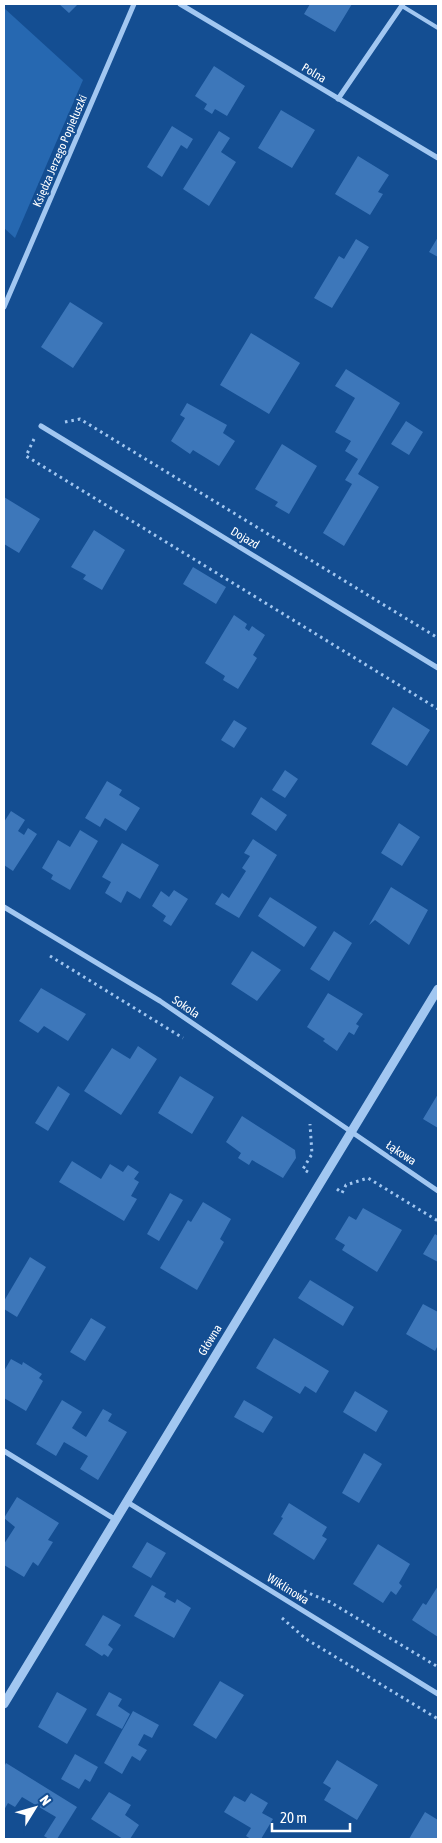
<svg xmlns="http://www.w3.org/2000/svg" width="442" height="1843" viewBox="0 0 442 1843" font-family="'Asap Condensed',sans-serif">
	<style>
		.green { fill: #2668b1 }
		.building { fill: #3d77ba }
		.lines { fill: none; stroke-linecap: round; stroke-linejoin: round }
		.path { stroke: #a2c7f1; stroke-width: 3; stroke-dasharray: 2.5 4; stroke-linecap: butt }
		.service { stroke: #a2c7f1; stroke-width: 4 }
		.minor { stroke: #a2c7f1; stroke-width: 5 }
		.tertiary { stroke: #a2c7f1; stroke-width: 9 }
		.labels { text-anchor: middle; stroke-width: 4; stroke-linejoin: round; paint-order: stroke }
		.street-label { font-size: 12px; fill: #fff; stroke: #144e92 }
	</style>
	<rect width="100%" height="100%" fill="#144e92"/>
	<path class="green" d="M4,8L83,80L15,238L4,228Z"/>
	<path class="building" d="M59,4H78L69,13Z
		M310,4H352L335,32L304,14Z
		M214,66L245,86L227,116L215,109L212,114L204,109L207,104L195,96Z
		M281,110L315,130L292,168L258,148Z
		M172,126L193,139L187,149L181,145L162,177L147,167Z
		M219,131L230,138L221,152L236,162L209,206L183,189Z
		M358,156L389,175L378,192L383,194L370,215L335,194Z
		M438,237V257L429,252Z
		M356,239L369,247L332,308L314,298L339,256L344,259Z
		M70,302L103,323L73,368L41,347Z
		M251,333L300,363L269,414L220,385Z
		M346,369L400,403L358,474L379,487L344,546L323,533L352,484L345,480L358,459L345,451L351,441L335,432L355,398L335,386Z
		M187,403L227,425L223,433L235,441L219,466L193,450L190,454L171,441L185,418L180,415Z
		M406,421L423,432L409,455L391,444Z
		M282,444L317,466L289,514L275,506L278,502L255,489Z
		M4,497L40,519L19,553L4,544Z
		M94,530L125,550L102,590L83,579L86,575L71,567Z
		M193,567L226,587L216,604L183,584Z
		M234,615L247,624L245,628L249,631L252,626L265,635L253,655L257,658L238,689L223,680L225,676L205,663Z
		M393,707L430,730L407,766L371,744Z
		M234,720L247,728L234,748L221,740Z
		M285,770L298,779L285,798L272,790Z
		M107,781L122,790L119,795L140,808L126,831L105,818L100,827L85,818Z
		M261,797L287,815L276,831L251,814Z
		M11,811L25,820L18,831L24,835L28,828L37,834L13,871L4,865V822Z
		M399,823L420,837L402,866L381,853Z
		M80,830L98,841L70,890L51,879L53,875L42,868L58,840L70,847Z
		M253,839L277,855L239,918L215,904L222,893L229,898L246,871L242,868L250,856L244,853Z
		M122,843L159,865L140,899L127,891L121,903L105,893L111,882L102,877Z
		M391,887L428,910L409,945L375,920L369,925Z
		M174,890L188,899L171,926L163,921L166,916L152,906L161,891L169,897Z
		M270,897L317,927L304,947L258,916Z
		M334,931L352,943L329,981L310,969Z
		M252,951L281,970L257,1001L231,984Z
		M41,988L86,1014L68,1041L44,1026L38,1033L19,1021Z
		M328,993L363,1014L356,1024L359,1026L354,1035L349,1032L337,1051L323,1041L325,1039L307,1027Z
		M138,1046L157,1059L121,1115L84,1091L112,1048L130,1059Z
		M180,1076L214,1097L192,1134L158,1113Z
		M58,1086L70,1094L48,1131L35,1123Z
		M438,1094V1128L423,1119Z
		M242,1116L295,1150L296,1158L283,1178L252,1160L249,1165L238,1158L241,1153L226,1142Z
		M72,1161L101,1179L110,1164L123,1172L128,1165L139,1172L134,1179L139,1182L131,1196L137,1199L124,1221L59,1182Z
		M170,1193L183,1200L159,1241L147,1234Z
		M203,1202L231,1219L220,1239L224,1242L197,1290L160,1268L188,1220L191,1222Z
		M363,1208L402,1230L377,1272L342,1250L345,1245L335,1239L349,1216L356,1220Z
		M435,1234L438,1236V1262L423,1254Z
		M30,1257L46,1267L17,1317L4,1309V1301Z
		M310,1280L354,1307L343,1326L298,1298Z
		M423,1304L438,1312V1345L435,1351L406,1334Z
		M91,1318L106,1327L85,1361L70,1352Z
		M274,1338L329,1371L316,1393L305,1386L300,1394L256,1368Z
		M11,1359L22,1365L23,1362L42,1374L39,1378L43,1381L26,1411L4,1398V1371Z
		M355,1391L388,1411L376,1432L343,1412Z
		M62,1400L82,1412L72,1428L86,1437L103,1409L112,1414L108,1421L127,1432L98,1480L80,1469L88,1456L64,1442L56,1456L36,1444Z
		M244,1400L273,1417L263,1433L234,1417Z
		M364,1453L382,1464L359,1503L342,1493Z
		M17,1497L59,1523L48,1540L53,1542L38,1566L33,1562L24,1577L4,1565V1544L15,1527L4,1518Z
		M289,1503L327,1527L322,1536L327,1539L314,1560L273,1534L283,1518L281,1517Z
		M147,1542L166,1553L151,1578L132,1567Z
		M378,1544L410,1564L399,1583L402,1586L396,1595L391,1591L383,1603L353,1584Z
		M152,1585L166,1593L164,1597L175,1603L177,1599L191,1608L174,1638L134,1616Z
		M438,1586V1637L412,1620L423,1603L426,1605Z
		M103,1615L121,1625L108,1645L113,1649L108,1657L104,1654L102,1656L85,1645Z
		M220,1681L244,1695L216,1739L193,1725Z
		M57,1692L87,1709L67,1744L38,1727Z
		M109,1692L122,1699L118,1706L130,1714L122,1729L96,1715Z
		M133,1711L159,1725L152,1738L144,1734L138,1745L147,1750L140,1761L132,1756L122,1774L104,1763Z
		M75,1754L98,1767L90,1782L85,1779L79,1789L61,1779Z
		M337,1760L378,1785L357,1820L324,1800L331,1788L323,1783Z
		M6,1763L77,1807L57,1839H49L44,1836L56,1817L22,1797L15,1807L8,1803L4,1810V1767Z
		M109,1792L131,1805L125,1815L139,1825L130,1839H123L91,1819Z
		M251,1793L268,1803L262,1813L273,1819L261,1839H251L246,1836L251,1828L224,1812L234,1796L245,1802Z
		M425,1812L438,1820V1839H409Z"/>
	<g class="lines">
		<path class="path" d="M65,422L80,419L438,638
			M34,439L26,456L438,709
			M50,956L183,1038
			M308,1172L303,1169L312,1154L310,1124
			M337,1189L342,1193L346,1185L368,1178L438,1221
			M304,1591L330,1602L438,1667
			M282,1618L306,1639L438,1719"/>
		<path class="service" d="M402,6L438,28"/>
		<path class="minor" d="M180,4L438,158
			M338,99L403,4
			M4,307L134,4
			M41,426L438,668
			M4,907L160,1001L438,1191
			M4,1451L116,1520
			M127,1502L438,1694"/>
		<path class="tertiary" d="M4,1704L438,989"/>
	</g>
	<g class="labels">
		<g class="street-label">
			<text transform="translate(314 73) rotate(31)" y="4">Polna</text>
			<text transform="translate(60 151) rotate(-67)" y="4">Księdza Jerzego Popiełuszki</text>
			<text transform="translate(245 538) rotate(31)" y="4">Dojazd</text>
			<text transform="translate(186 1007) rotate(34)" y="4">Sokola</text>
			<text transform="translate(401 1153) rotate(34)" y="4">Łąkowa</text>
			<text transform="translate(210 1340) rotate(-59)" y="4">Główna</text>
			<text transform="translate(288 1589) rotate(32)" y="4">Wiklinowa</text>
		</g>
	</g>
	<rect width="442" height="1843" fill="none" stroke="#ffffff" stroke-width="10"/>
	<g transform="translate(35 1808) rotate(53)" stroke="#144e92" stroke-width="4" paint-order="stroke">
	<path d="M0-4L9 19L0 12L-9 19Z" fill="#ffffff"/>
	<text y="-8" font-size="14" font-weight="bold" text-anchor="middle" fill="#ffffff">N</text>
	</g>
	<path d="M272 1823v8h78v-8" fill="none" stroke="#ffffff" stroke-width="2.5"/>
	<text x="280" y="1823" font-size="15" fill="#ffffff" stroke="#144e92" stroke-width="4" paint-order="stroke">20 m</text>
</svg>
